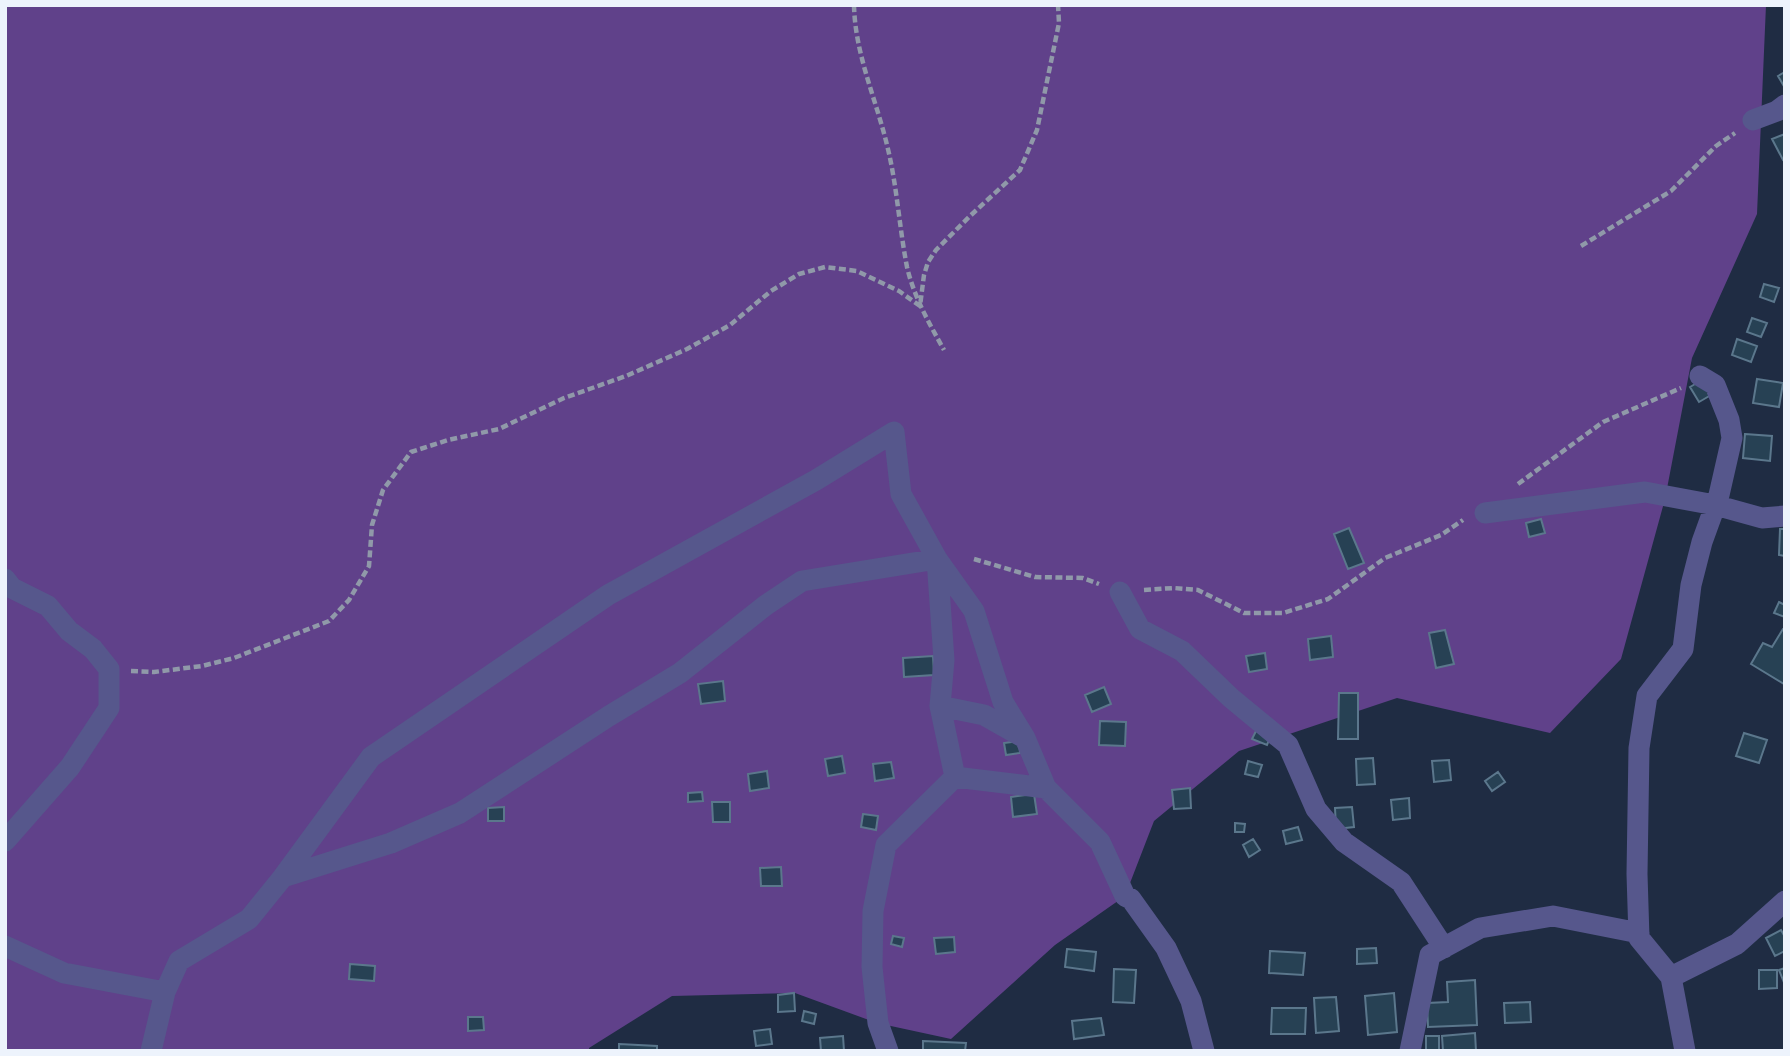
<svg xmlns="http://www.w3.org/2000/svg" width="1790" height="1056" viewBox="0 0 1790 1056" font-family="'Space Grotesk',sans-serif">
	<style>
		.green { fill: #60418a }
		.building { fill: #274154; stroke: #5b778c; stroke-width: 2 }
		.lines { fill: none; stroke-linecap: round; stroke-linejoin: round }
		.path { stroke: #9099a9; stroke-width: 4.5; stroke-dasharray: 7 3.5; stroke-linecap: butt }
		.minor { stroke: #56578c; stroke-width: 21 }
	</style>
	<rect width="100%" height="100%" fill="#1f2c43"/>
	<path class="green" d="M5,5H1766L1757,214L1692,358L1665,499L1621,659L1550,733L1397,698L1239,751L1154,821L1125,896L1055,945L951,1039L877,1023L795,993L672,996L589,1048V1051H5Z"/>
	<path class="building" d="M1785,72V88L1778,76Z
		M1785,134V159L1783,160L1772,139Z
		M1764,284L1779,288L1774,302L1760,297Z
		M1752,318L1767,323L1761,337L1747,332Z
		M1737,339L1757,346L1751,362L1732,355Z
		M1757,379L1783,383L1779,407L1753,403Z
		M1702,380L1711,395L1699,402L1690,387Z
		M1745,434L1772,436L1770,461L1743,458Z
		M1541,519L1545,533L1529,537L1526,523Z
		M1349,528L1364,563L1348,569L1334,534Z
		M1780,529H1785V556L1779,555Z
		M1779,602L1785,605V617L1774,613Z
		M1783,629H1785L1784,684L1751,664L1763,643L1772,647Z
		M1445,630L1454,664L1436,668L1429,633Z
		M1331,636L1333,657L1310,660L1308,639Z
		M1265,653L1267,669L1249,672L1246,656Z
		M933,656L934,675L904,677L903,658Z
		M723,681L725,701L701,704L698,684Z
		M1104,687L1111,704L1092,712L1085,695Z
		M1339,693H1358V739H1338Z
		M1100,721L1126,722L1125,746L1099,745Z
		M1257,729L1271,735L1267,745L1252,739Z
		M1744,733L1767,740L1759,763L1736,756Z
		M1019,741L1020,753L1006,755L1004,743Z
		M842,756L845,773L828,776L825,759Z
		M1373,758L1375,784L1357,785L1356,759Z
		M1449,760L1451,780L1434,782L1432,761Z
		M1248,761L1262,765L1258,777L1245,774Z
		M891,762L894,778L875,781L873,764Z
		M767,771L769,788L750,791L748,774Z
		M1498,772L1505,782L1492,791L1485,781Z
		M1190,788L1191,808L1174,809L1172,790Z
		M702,792L703,801L688,802V793Z
		M1034,794L1037,814L1013,817L1011,797Z
		M1409,798L1410,818L1393,820L1391,800Z
		M712,802H730V822H713Z
		M504,807V821H488V808Z
		M1352,807L1354,827L1336,829L1335,808Z
		M863,814L878,816L876,830L861,827Z
		M1235,823L1245,824L1244,832H1235Z
		M1298,827L1302,840L1286,844L1283,831Z
		M1253,839L1260,850L1249,857L1243,845Z
		M781,867L782,886H761L760,868Z
		M1781,930L1785,937V951L1775,956L1766,938Z
		M893,936L904,938L902,947L891,944Z
		M954,937L955,952L936,954L934,938Z
		M1376,948L1377,963L1357,964V949Z
		M1067,949L1096,952L1094,971L1065,967Z
		M1270,951L1305,953L1303,975L1269,973Z
		M350,964L375,966L374,981L349,979Z
		M1785,968V985L1779,970Z
		M1114,969L1136,970L1134,1003L1113,1002Z
		M1759,970H1777V988L1759,989Z
		M1475,980L1477,1025L1428,1027L1427,1003L1448,1002L1447,982Z
		M794,993L795,1011L778,1012V995Z
		M1394,993L1397,1032L1368,1035L1365,996Z
		M1336,997L1339,1031L1316,1033L1314,998Z
		M1530,1002L1531,1022L1505,1023L1504,1003Z
		M1272,1008H1306L1305,1034H1271Z
		M804,1011L816,1014L814,1024L802,1021Z
		M468,1017H483L484,1030L468,1031Z
		M1101,1018L1104,1035L1074,1039L1072,1021Z
		M770,1029L772,1044L756,1046L754,1031Z
		M1475,1033L1476,1051H1443L1442,1036Z
		M843,1036L844,1051H821L820,1038Z
		M1426,1036H1439V1051H1426Z
		M923,1041L966,1043L965,1051H923Z
		M619,1044L657,1046V1051H619Z"/>
	<g class="lines">
		<path class="path" d="M854,5C855,54 876,99 887,145C897,185 899,226 907,267C914,297 929,323 944,350
			M1581,246L1671,191L1716,146L1735,133
			M1518,484L1603,422L1681,388
			M974,559L1035,577L1083,578L1099,584
			M1144,590L1174,588L1198,590L1244,613H1283L1328,599L1385,558L1441,535L1463,520
			M131,671L154,672L202,666L234,658L329,621L349,600L369,566L372,525L383,490L411,452L448,440L499,429L564,398L626,376L687,349L730,325L771,291L799,274L825,267L857,271L899,291L920,306L924,275L928,262L936,250L970,216L1020,170L1037,130L1059,23L1058,5"/>
		<path class="minor" d="M1753,120L1777,111L1785,105
			M1485,513L1645,492L1715,505L1762,518L1785,516
			M5,579L12,588L48,606L69,631L93,649L109,669V708L70,767L5,841
			M1120,592L1140,629L1182,651L1231,698L1288,745L1316,809L1344,842L1401,882L1444,948
			M940,706L984,715L1023,737
			M283,877L391,843L460,813L609,716L680,673L766,605L802,581L937,559L974,611L1003,702L1025,738L1046,788L1100,842L1125,896L1131,899L1166,948L1191,1001L1204,1051
			M5,946L64,973L165,992
			M1671,977L1737,944L1785,901
			M151,1051L165,992L179,961L249,919L283,877L371,757L608,595L816,480L894,432L901,494L937,559L944,660L940,706L955,777
			M888,1051L878,1023L872,967L873,911L886,845L955,777L1046,788
			M1410,1051L1430,955L1480,928L1553,916L1639,933
			M1685,1051L1671,977L1639,938L1637,874L1639,748L1647,696L1683,649L1691,585L1702,542L1719,495L1732,438L1729,420L1715,385L1700,376"/>
	</g>
	<rect width="1790" height="1056" fill="none" stroke="#edf3fc" stroke-width="14"/>
</svg>
